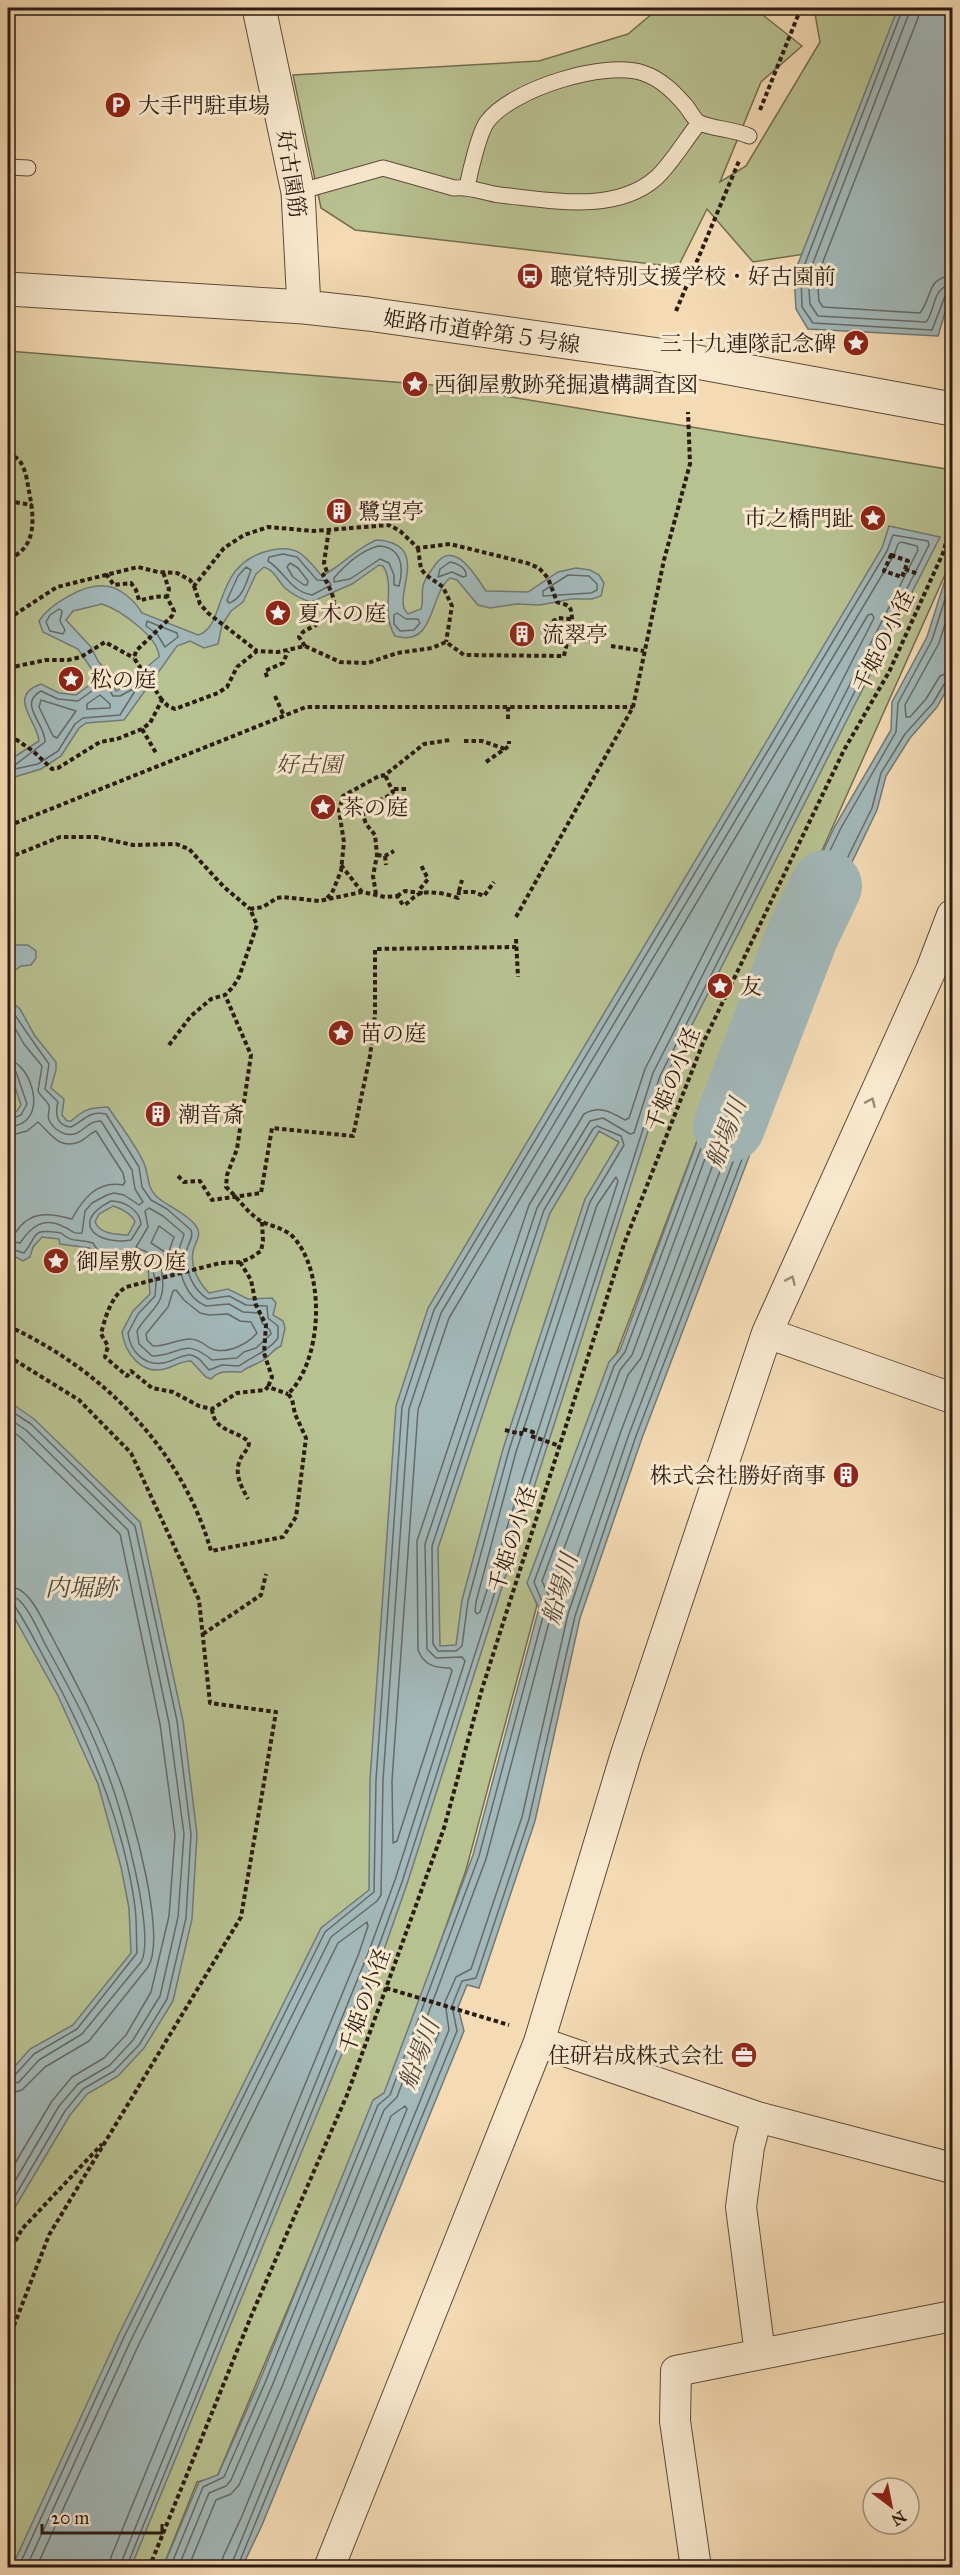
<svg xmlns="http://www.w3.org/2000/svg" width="960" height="2575" viewBox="0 0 960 2575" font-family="'IM FELL Great Primer','Noto Serif JP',serif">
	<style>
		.green { fill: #b8c190; stroke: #726e51; stroke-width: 1.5 }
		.water { fill: #a2b8b9; stroke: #727976; stroke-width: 1.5; fill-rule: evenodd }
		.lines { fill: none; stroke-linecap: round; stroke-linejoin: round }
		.shore { stroke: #666a66; stroke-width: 1.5 }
		.river { stroke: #a2b8b9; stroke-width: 72 }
		.service-casing { stroke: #5d4b3a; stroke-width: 17 }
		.minor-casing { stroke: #5d4b3a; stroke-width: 32 }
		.tertiary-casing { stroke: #5d4b3a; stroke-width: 35 }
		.path { stroke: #2b1b12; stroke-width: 4; stroke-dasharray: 4.5 3; stroke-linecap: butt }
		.service { stroke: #f8e8ce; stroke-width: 15 }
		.minor { stroke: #f8e8ce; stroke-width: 30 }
		.tertiary { stroke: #f8e8ce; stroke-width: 33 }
		.oneway { stroke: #9c8c79 }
		.labels { text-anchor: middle; stroke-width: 6; stroke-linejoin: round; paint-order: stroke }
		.poi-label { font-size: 22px; fill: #2b1b12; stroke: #f8e8ce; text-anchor: start }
		.street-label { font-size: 22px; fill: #2b1b12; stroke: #f8e8ce }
		.park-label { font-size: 22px; font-style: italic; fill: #554d38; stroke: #f8e8ce }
		.water-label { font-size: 24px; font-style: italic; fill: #4f4a44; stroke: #f8e8ce }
	</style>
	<rect width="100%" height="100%" fill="#f4dbb4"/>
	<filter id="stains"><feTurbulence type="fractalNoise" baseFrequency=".00333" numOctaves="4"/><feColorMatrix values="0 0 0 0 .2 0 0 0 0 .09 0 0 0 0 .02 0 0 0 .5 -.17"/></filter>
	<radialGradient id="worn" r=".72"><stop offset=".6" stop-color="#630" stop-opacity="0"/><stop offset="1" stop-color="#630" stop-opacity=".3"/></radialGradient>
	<path class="green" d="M659,8H754L802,46L761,82L720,182L746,166L820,42L814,8H899L863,245L753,262L707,209L678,267L355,230L321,208L293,75L539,61L628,34Z
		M8,351L444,386L952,470V559L722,1075L529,1584L537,1605L466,1870L386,2095L376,2099L217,2477L197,2482L163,2567H8Z"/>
	<path class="water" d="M898,8H952V290L938,336L808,329L796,309L794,274Z
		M889,526L940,537L665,1078L407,1884L380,1961L131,2567H12L119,2334L321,1928L369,1890L370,1780L396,1406L428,1308L882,548ZM599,1131L619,1142L585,1199L503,1449L462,1600L456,1645L440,1646L438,1548L550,1213Z
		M377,540C435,544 389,599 408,614L421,609C424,601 421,595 423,586C424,580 431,571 435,565C454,538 475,575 486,591L528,592L558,572L576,568L590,570L599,575L604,583L601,596L592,599H571L540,605L516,604L490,608L478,605L457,580L450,578C429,594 436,648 395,636C380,612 396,586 383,566L379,565L352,584L311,602C301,599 293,595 285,588C277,580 275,571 264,567L256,574L243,602L231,611L222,625L218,644L204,648L190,641L177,646L124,720L86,723L79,728L61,756L41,769L8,779V761L39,741C38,722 6,696 41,684L59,693L76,695L92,683L93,671L78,649L43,632L39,621C50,604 84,584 104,586C119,586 135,601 142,613L198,635C228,626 211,562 272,550C299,545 305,556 321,575C332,575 359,545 377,540ZM102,604C120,610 159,637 159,657C144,668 131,685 116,691L110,675L98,661L91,647L66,620L73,611Z
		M952,558V680L937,707L910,738L886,776L877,810L843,881L833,925L785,1019L778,1042L775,1071L763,1098L766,1112L642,1438L580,1618L535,1821L479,1988L467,1985L458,2007L464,2031L262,2525L242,2567H163L199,2482L218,2475L260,2380L373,2100L384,2093L473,1855L539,1608L527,1583L609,1362L620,1350L724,1069L766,1032L787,986L784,954L803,894L835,826L891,730L892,702L927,637Z
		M8,945H28L36,951V958L31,965L21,966L14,971L11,989L13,1003L20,1009L35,1036L56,1062V1070L51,1088L64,1099L62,1115L67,1121H71C86,1108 90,1108 108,1107C119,1124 138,1147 145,1166C149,1177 147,1187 156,1196C166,1206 187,1213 196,1226C203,1235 194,1243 193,1252C190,1267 199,1283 209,1293L228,1289L248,1299L272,1298L276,1303L273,1315L283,1321L285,1328L281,1346C274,1349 271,1354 265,1359C258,1364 249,1366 241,1372C229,1372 220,1369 211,1379L206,1377L191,1361C182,1361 176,1365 168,1368C143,1377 125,1354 122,1332L133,1311L150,1294L148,1268C132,1259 119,1266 103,1271L90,1248L60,1244L59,1239L42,1237L33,1247L30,1257L23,1261L8,1253V1115L17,1111L21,1105L11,1075L8,1072ZM113,1206C122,1209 132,1214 135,1222L128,1235C116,1234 101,1235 95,1222L99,1214Z
		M8,1401L34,1419L140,1522L183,1721L197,1834L192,1919L173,2001L144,2048L118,2076L87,2094L70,2115L8,2219V2074L30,2049L73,2025L131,1953L129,1908L121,1867L98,1784L58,1696L8,1606Z"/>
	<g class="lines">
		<path class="shore" d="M903,8L801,274L802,307L813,323L932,330L945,296L952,292
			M911,8L808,276L810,304L818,316L926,322C936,310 932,286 952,285
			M920,8L918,18L817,277L819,301L823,307L920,313C932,298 927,277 952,276
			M378,546C402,547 404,567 399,586L394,585V575L389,563L380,559L350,579L334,582V578C345,565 361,551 378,546Z
			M283,554L297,557L317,580L329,581L331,585L312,595C290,591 285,572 268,561L269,557Z
			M450,562C457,563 467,568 466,576L463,577L452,572L438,577L440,569Z
			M290,563L298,568L308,581L307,585H304L293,577L287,567Z
			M246,567L251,570C246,583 243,598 229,603L227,600L238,576Z
			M568,575L589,576L597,584V590L591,593L543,596V591Z
			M952,577L932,640L898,703L896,732L841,828L808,896L790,954L794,982L798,980L828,923L837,879L872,808L881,773L905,734L933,703L946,681L952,679
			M952,602L939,643L905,705L906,717H910L926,699L940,676L952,671
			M59,609L62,611L60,621L65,630L63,634L50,631L46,622L50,615Z
			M397,613L406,619H418L420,623L414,630L400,631L394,624V615Z
			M872,614L874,618L645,1069L629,1118L625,1120C611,1112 600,1105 584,1114L529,1205L417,1541L418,1650C424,1665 434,1668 450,1668L452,1671L397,1841L393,1843L392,1781L418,1410L449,1318L868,615Z
			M147,621L177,633L178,637L165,647L157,634L146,626Z
			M101,676L113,696H120L131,690L135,691L120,715L83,718L75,724L58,751L38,764L15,769V765L45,742C46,724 17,704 41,691L58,699L78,701L96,688Z
			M100,695L110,704V708L87,709V704Z
			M41,700L76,711L57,738L53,736L39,707Z
			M826,882L828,885L821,920L805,950L802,952L799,948L823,884Z
			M8,1004C20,1024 35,1044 49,1064L45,1089L58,1102C55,1113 56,1126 71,1127C83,1121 90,1110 106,1114L139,1167L142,1187L151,1200L167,1209L191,1230C194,1239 187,1244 186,1253C185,1271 193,1290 208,1299L229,1296L246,1305L267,1306L268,1318L278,1326V1338C269,1351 251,1357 239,1366L222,1365L209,1370C203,1364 200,1357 191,1355C181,1354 173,1362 163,1363C144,1366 130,1351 128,1333L138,1314L155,1296L156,1283L151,1263C134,1254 123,1259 106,1263L93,1243C78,1238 73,1244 61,1233C29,1228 39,1235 24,1253L8,1248
			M8,1016L24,1044L42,1066L38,1091C40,1096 48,1101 49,1106C50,1110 47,1115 49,1120C54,1130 66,1138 77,1133C87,1128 89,1121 101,1121L132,1170L135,1189L143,1202L139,1205L124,1195L114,1193L107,1195L92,1203L85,1211L82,1233C72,1234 72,1230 64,1227C43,1216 31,1227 20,1243L8,1241
			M8,1060C31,1062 52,1125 8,1127
			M8,1068L16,1072L27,1104L21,1115L8,1120
			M737,1100L741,1102L743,1111L621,1431L564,1596L560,1598L552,1581L628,1375L641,1358Z
			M597,1126L621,1136L624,1145L590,1202L509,1450L468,1601L462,1646L456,1651H438L433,1644L432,1546L544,1210L593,1129Z
			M8,1136L27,1131L38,1122C50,1133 59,1150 79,1142C86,1139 90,1133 96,1131L123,1173L125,1182L123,1185C97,1180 82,1200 72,1219C50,1213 30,1210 16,1232H8
			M616,1177L618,1181L480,1612L477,1614L475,1611L476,1602L516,1452L597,1205Z
			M111,1201C124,1201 140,1210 141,1224L131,1240C98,1246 68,1223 111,1201Z
			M149,1208L163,1216L184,1234C183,1240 179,1246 179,1252C178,1273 186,1298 206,1306L229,1304L243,1312L259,1313L262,1323L270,1330L271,1334L256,1348L244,1352L237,1358L212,1360C183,1336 181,1356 152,1356L139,1344L137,1331C150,1308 167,1306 162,1275C162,1269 161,1262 156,1258C151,1252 142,1251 136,1247L148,1227L145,1211Z
			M159,1226L174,1237L168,1254L151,1243Z
			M176,1290L184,1300L200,1313L209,1315L228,1314L240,1321L251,1322L257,1333C248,1344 229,1353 215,1350C206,1348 202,1339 190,1339C177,1339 166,1347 153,1346L147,1340L146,1334L168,1307L173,1291Z
			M8,1409L31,1424L135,1526L177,1721L191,1834L186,1918L167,1999L139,2045L114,2071L83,2089L65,2111L8,2208
			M8,1418L26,1430L128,1530L169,1723L184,1834L178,1917L160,1996L133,2040L110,2065L78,2084L59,2106L8,2193
			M8,1428L20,1437L120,1534L160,1724L175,1835L169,1916L151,1992L126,2035L104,2058L72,2077L52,2101L8,2175
			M8,1587C14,1587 19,1588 24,1593C36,1603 43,1622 51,1635C75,1681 100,1727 118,1776C132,1810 167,1937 148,1967L89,2041L45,2067L22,2090L8,2094
			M8,1596C12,1596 16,1597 20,1601C31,1612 38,1630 45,1644C69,1687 94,1733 110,1780C122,1811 156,1935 141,1962L82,2034L39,2060L19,2082L8,2085
			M8,1603L14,1605C27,1624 37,1645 48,1665C88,1739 124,1823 135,1907C137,1922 136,1938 137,1953L77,2029L34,2054L14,2076L8,2078
			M437,2023L440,2030L421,2076L417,2077L415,2074L433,2025Z
			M18,2568L124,2337L325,1932L374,1892L376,1780L402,1407L434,1310L887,551L893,535L928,541L929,545L660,1076L402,1882L374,1959L126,2568
			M26,2568L131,2340L331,1937L377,1901L381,1895L383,1780L409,1409L441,1313L894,555L898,544L901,542L917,546L918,550L653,1073L634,1133L630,1134L603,1118L590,1121L537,1208L425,1544L427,1649L436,1658L462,1657L465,1661L395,1880L367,1956L119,2568
			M36,2568L139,2344L338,1943L367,1922L368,1926L359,1953L111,2557L110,2568
			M170,2568L203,2487L224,2477L265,2383L378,2105L390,2095L479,1856L545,1609L534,1582L614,1366L625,1352L729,1073L770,1039L772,1041L769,1069L757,1097L760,1112L636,1436L575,1616L529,1819L476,1978L462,1981L452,2006L457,2031L237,2568
			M178,2568L209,2493L226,2486L231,2480L272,2386L384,2110L397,2097L486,1859L552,1611V1603L542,1581L620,1370L632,1355L735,1078L761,1057L762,1068L750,1096L752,1112L629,1434L568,1614L522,1817L471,1969L456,1977L445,2002L449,2030L230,2568
			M188,2568L216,2500L231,2494L239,2485L281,2389L391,2116L405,2106L407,2109L242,2516L223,2557L221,2568"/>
		<path class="river" d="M729,1126L803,934L826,886"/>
		<defs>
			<path id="service" d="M8,167L28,168
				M467,187C470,172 479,133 487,122C511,89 605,60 643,73C661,79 674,92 686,106C690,111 695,121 700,123C713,129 733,129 749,136
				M298,192L383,168L454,188C471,186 484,193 500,195C550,200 615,214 656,178C672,163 685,140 699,123"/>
			<path id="minor" d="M767,1333L952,1398
				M539,2042L757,2117L952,2168
				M757,2117L749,2147L741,2207L760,2354
				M329,2568L539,2042L626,1754L767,1333L931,970L952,915
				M696,2568L675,2421L676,2371L952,2316"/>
			<path id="tertiary" d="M259,8L298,192L304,307
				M8,289L304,307L368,314L659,355L952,409"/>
		</defs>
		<use href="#service" class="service-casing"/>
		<use href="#minor" class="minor-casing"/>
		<use href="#tertiary" class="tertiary-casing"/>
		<path class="path" d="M760,110L801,8
			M676,311L739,161
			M951,367L952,361
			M8,452C11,455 16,457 19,460C26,469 27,481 29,491C34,517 38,548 8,559
			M8,501L32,505
			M418,548L421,569L426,575L443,587L452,606L446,642
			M891,555L908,561L902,577L884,571Z
			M905,569L918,574
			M106,574L114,585L131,583L136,590L139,600C150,599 156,595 167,597
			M194,586L200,604L208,613L257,651
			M8,619L57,587L138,567L158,572L177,573L190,580L194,586L224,548L244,535L268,527L314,531L389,525L400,531L418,548L450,544L527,563L539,568L548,578L557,602C561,604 568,604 570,608C576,619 566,644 564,656L464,655L446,642L432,648L397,653L368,663L340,662L305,646L278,652L257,651L237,667L227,687L218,693L175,709L168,706L162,700L150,723L142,729L117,739L100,742L58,768L52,769L33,751L8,734
			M540,630L558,618L571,619
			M567,638L590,642
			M305,646L299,637C303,630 307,630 314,626C342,611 336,600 323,575L327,572L324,563L329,529
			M611,646L644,651
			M8,668L46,660H68L81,657L105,642L134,658
			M267,677L265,671L283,663L288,651
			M275,696L284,716
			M162,700L134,658L136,651L172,616L174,611L167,597L169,589L163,572
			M508,707V722
			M142,729L156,753
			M464,741H482L505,749
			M486,762L509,746V741
			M394,789H406
			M8,826L306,707H633
			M377,855L385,856L394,851
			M385,856L386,865
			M8,858L60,837H96L133,845L176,844L189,849L224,887L250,909
			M341,865L362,892
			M459,891L462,880
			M376,894L373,876L377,855L375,835L366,824L363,815C376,796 382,803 393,792L385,775
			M397,896L405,891L421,893L420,889L428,879L421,865
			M327,898L332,893L341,871L344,842L339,811L343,796L379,776L385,775L424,744L450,740
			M516,917L633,707L664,560L690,464L688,412
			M516,939L518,977
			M169,1045L191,1016L211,999L225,995L233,987L239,977L257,925L250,909L263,907L277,898L283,897L319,901L362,892L385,897L397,896L403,905C410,903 412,897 419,894C429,890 448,894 458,898L459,892H474L484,896L494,882
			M178,1176L184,1182L200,1181L212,1200L261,1193L272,1128L353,1136L370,1056L375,1014V949L516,947
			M262,1222L263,1241L261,1251L249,1259L240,1262L220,1263L126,1287C111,1296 105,1318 101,1334L108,1346L105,1357L127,1376L131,1371L152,1388L173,1392L199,1406L212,1409L237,1393L265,1390L268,1387L288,1394
			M240,1262L251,1280L256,1305L266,1325L264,1353L272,1377L268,1387
			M8,1326C102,1369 182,1449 211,1551L283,1537L296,1517L306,1438L295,1414L292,1399L288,1394C322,1361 326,1276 295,1239C285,1227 270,1227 259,1220C246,1211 238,1198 226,1187L227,1175L237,1149L251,1055L225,995
			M8,1356L79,1400L131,1453L199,1600L210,1703L276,1712L241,1917L49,2235L8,2341
			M212,1409C214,1432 235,1429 249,1442C249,1450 243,1452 240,1460C234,1474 241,1486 248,1499
			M505,1430L521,1434L522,1429L533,1432L531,1436L560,1446
			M203,1634L261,1595L266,1574
			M386,1988L509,2025
			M8,2254L22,2229L102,2144
			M149,2568L252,2314L347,2095L386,1988L444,1828L482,1689L624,1244L703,1043L844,750L889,672L943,553C953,523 950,490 947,458L952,459"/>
		<use href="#service" class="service"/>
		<use href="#minor" class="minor"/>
		<use href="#tertiary" class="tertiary"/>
	</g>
	<defs><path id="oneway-chevron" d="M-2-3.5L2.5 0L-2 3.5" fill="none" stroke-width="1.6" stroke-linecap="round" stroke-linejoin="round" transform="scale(1.5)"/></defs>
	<g class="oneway">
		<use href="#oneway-chevron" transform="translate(871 1102) rotate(-66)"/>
		<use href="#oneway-chevron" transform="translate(791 1280) rotate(-66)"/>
	</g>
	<defs>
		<symbol id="parking-disc" viewBox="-11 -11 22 22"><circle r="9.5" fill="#8f2418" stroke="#f8e8ce"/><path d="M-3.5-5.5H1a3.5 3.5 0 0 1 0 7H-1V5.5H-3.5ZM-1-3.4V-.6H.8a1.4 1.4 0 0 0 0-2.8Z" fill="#fff"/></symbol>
		<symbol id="bus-disc" viewBox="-11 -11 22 22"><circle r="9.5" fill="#8f2418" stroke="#f8e8ce"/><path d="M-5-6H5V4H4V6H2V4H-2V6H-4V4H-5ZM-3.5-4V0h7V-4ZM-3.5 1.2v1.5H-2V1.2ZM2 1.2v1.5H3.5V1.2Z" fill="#fff"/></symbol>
		<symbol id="sight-disc" viewBox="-11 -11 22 22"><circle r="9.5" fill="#8f2418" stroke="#f8e8ce"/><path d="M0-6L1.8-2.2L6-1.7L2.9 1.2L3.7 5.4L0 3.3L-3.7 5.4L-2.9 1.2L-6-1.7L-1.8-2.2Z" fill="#fff"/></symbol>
		<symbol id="building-disc" viewBox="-11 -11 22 22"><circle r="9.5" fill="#8f2418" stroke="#f8e8ce"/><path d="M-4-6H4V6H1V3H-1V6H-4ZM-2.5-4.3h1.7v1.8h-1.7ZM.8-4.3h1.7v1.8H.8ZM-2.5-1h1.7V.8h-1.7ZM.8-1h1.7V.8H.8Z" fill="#fff"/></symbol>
		<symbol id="office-disc" viewBox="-11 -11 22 22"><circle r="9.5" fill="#8f2418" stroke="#f8e8ce"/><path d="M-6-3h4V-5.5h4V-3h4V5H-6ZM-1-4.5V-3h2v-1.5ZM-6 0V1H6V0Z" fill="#fff"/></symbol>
	</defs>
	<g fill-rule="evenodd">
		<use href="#parking-disc" x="103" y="90" width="30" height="30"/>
		<use href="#bus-disc" x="515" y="261" width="30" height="30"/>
		<use href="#sight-disc" x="841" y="328" width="30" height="30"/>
		<use href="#sight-disc" x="400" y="369" width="30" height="30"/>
		<use href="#building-disc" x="324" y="496" width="30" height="30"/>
		<use href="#sight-disc" x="858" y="503" width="30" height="30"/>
		<use href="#sight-disc" x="263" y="598" width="30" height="30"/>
		<use href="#building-disc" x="507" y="619" width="30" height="30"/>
		<use href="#sight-disc" x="56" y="664" width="30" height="30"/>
		<use href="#sight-disc" x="308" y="792" width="30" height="30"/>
		<use href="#sight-disc" x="705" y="971" width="30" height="30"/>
		<use href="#sight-disc" x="326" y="1018" width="30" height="30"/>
		<use href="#building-disc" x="143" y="1099" width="30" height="30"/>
		<use href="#sight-disc" x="41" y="1246" width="30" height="30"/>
		<use href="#building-disc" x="831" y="1460" width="30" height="30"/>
		<use href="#office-disc" x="729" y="2040" width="30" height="30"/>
	</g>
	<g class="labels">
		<g class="poi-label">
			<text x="138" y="113">大手門駐車場</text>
			<text x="550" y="284">聴覚特別支援学校・好古園前</text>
			<text x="836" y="351" text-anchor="end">三十九連隊記念碑</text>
			<text x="434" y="392">西御屋敷跡発掘遺構調査図</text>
			<text x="358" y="519">鷺望亭</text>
			<text x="854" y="526" text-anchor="end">市之橋門趾</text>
			<text x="298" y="621">夏木の庭</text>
			<text x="542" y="642">流翠亭</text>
			<text x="90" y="687">松の庭</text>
			<text x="342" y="815">茶の庭</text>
			<text x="740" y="994">友</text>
			<text x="360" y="1041">苗の庭</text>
			<text x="178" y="1122">潮音斎</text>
			<text x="76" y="1269">御屋敷の庭</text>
			<text x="826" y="1483" text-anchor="end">株式会社勝好商事</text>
			<text x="724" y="2063" text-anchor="end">住研岩成株式会社</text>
		</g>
		<g class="street-label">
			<text transform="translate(292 174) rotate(81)" y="8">好古園筋</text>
			<text transform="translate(482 331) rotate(8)" y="8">姫路市道幹第５号線</text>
			<text transform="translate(883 641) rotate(-64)" y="8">千姫の小径</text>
			<text transform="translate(672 1079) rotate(-68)" y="8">千姫の小径</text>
			<text transform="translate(512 1539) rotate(-72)" y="8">千姫の小径</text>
			<text transform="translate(364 2001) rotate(-70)" y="8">千姫の小径</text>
		</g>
		<g class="park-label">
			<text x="309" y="772">好古園</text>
		</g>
		<g class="water-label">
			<text transform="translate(726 1133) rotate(-69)" y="8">船場川</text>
			<text x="81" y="1596">内堀跡</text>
			<text transform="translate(560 1589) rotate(-74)" y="8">船場川</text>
			<text transform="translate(419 2054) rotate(-69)" y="8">船場川</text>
		</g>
	</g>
	<rect width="960" height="2575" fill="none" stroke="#f4dbb4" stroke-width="30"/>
	<rect x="9" y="9" width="942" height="2557" fill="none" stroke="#2b1b12" stroke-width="3"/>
	<rect x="15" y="15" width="930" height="2545" fill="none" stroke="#2b1b12" stroke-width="1.5"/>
	<g transform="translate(891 2506) rotate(148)"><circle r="28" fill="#f8e8ce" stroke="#a69683" stroke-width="1.5"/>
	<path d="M0-4.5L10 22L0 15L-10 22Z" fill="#8f2418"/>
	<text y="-9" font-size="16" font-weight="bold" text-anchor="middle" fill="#2b1b12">N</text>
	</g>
	<path d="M42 2524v9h120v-9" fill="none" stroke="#2b1b12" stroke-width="3"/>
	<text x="51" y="2524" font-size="18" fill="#2b1b12" stroke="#f8e8ce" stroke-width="4.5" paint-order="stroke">20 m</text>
	<rect width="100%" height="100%" filter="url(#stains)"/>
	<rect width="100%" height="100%" fill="url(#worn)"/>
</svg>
